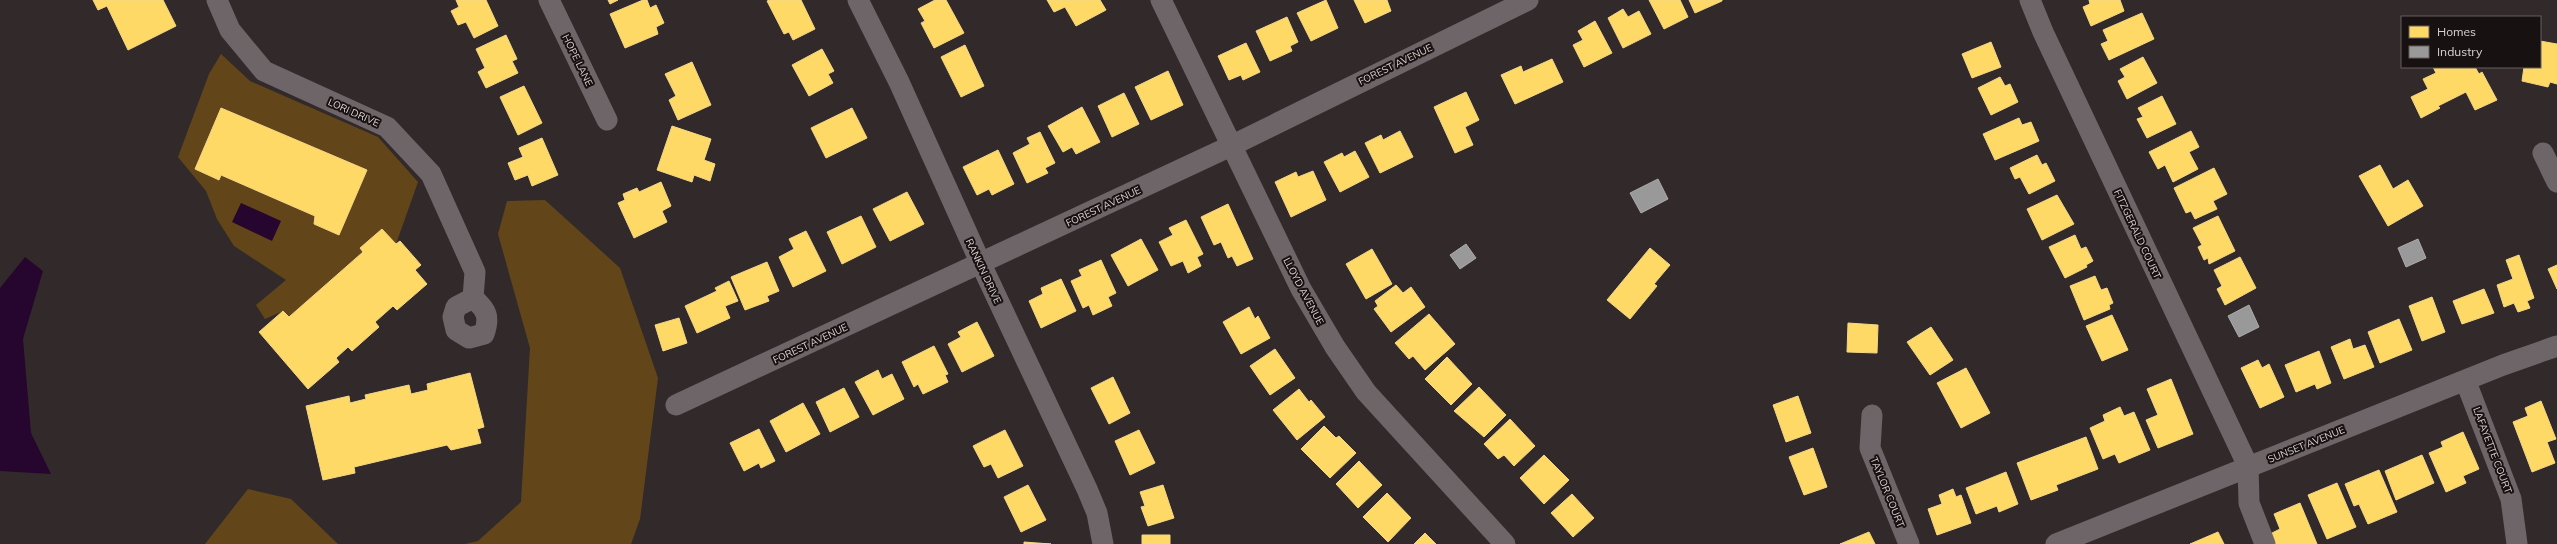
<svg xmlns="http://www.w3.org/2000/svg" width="2557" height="544" viewBox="0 0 2557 544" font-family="Mulish,sans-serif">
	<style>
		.green { fill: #62461a }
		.water { fill: #26052e }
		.homes { fill: #ffd966; stroke: #f4d786 }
		.industry { fill: #999; stroke: #adaaaa }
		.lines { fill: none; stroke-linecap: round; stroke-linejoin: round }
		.street { stroke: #6e6569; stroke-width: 21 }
		.labels { text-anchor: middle; stroke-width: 4; stroke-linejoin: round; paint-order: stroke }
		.street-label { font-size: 10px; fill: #dbd1d1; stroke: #181111 }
	</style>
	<rect width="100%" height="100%" fill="#322a2a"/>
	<path class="green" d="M221,54L250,81L378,137L418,182L396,244L382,229L363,252L289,317L283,311L265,319L256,305L286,280L234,246L217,219L206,191L178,157L209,74Z
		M545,200L620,268L658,378L640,519L631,544H465L478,541L521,502L530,348L498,234L507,201Z
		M248,489L291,499L338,544H205Z"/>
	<path class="water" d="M241,203L281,221L272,241L232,222Z
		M25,257L43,271L23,339L31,433L51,474L0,471V288Z"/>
	<path class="homes" d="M93,0H163L176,26L128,50L107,6L98,10Z
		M456,0H486L498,26L474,38L466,22L458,25L451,11L459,7Z
		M608,0H618L610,4Z
		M643,0H647L650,8L656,5L664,23L656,27L658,34L625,48L610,14Z
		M770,0H801L815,29L793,40L789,32L784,34L767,1Z
		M935,0H946L964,33L934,48L921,23L925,21L918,9Z
		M1047,0H1100L1106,10L1076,26L1065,7L1054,12Z
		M1326,0L1338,28L1311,41L1297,13Z
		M1354,0H1387L1391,11L1365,23Z
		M1649,0H1680L1688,17L1664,29Z
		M1689,0H1722V1L1695,13Z
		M2089,0H2120L2124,11L2091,26L2083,7L2090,4Z
		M1623,9L1628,17L1639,11L1651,34L1623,48L1608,18Z
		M2142,13L2154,39L2109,60L2101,44L2108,41L2103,30Z
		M1287,17L1298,42L1290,46L1292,51L1270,61L1256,31Z
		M1595,21L1612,53L1584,67L1573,45L1583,40L1578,31Z
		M506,35L517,59L512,61L518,73L486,88L478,72L485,68L476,49Z
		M2540,41L2557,44V84L2550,82L2548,87L2522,81L2524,67H2540Z
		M1991,42L2001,67L1972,78L1962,54Z
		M1246,43L1260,72L1243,80L1241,75L1229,80L1218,56Z
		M965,45L984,86L961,97L941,57Z
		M822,49L834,71L828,74L833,83L809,96L792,65Z
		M2143,57L2157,83L2127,99L2118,81L2125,77L2120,69Z
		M1552,59L1563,82L1515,104L1501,75L1521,66L1523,72Z
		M692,62L711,105L678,120L669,100L676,96L665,74Z
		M2433,67H2475L2479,74L2482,72L2497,100L2475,110L2466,92L2438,106L2440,108L2421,118L2411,97L2428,89L2423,79L2436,73Z
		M1168,71L1183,105L1151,120L1135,87Z
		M2000,77L2005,86L2010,84L2018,102L1991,115L1978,88Z
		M524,86L542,123L518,135L500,97Z
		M1466,92L1479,120L1465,127L1473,145L1455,153L1434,107Z
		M1124,93L1139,124L1112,137L1098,106Z
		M2162,96L2176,124L2147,138L2137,119L2143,117L2138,108Z
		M1082,107L1100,142L1076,154L1072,147L1063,152L1048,126Z
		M221,108L367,170L339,235L314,224L315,216L221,175L219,180L195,169Z
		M852,108L867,138L826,158L811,128Z
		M2019,118L2022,125L2031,122L2039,141L1995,160L1983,134Z
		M672,126L711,139L704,160L715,164L710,181L694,175L692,182L657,170Z
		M1400,131L1413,157L1380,173L1365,143L1381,135L1383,140Z
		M2191,131L2199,147L2189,152L2198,169L2173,182L2165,165L2158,169L2149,152Z
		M1040,132L1055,163L1045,168L1048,173L1027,183L1013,153L1030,144L1027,138Z
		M542,138L558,175L532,186L528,175L515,180L508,163L523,157L519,148Z
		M998,150L1014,184L992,195L989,189L977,195L963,167Z
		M1355,151L1369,177L1340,192L1324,162L1342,153L1344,157Z
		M2037,155L2042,165L2046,163L2055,181L2029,194L2020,177L2015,179L2010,168Z
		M2380,165L2393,189L2408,180L2423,206L2388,226L2359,176Z
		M2214,168L2227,194L2213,201L2217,209L2195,219L2191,211L2186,213L2174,188Z
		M1313,171L1326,200L1291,217L1275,182L1296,172L1298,177Z
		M661,182L671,206L662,211L667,222L634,238L618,203L625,200L623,194L637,188L639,192Z
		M907,192L924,224L890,241L873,209Z
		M2057,195L2074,224L2042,240L2027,209Z
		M1228,204L1253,259L1237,266L1232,256L1228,258L1221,242L1214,245L1201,217Z
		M861,216L876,247L842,264L827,232Z
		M2218,216L2235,251L2209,264L2208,258L2204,260L2198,247L2202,245L2193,228Z
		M1186,220L1203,254L1197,257L1201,266L1188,273L1183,261L1171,266L1159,242L1173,235L1169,228Z
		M382,229L396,244L400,241L421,265L415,270L427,284L397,310L393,306L375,322L379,327L352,351L348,347L336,358L339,362L308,389L259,332L283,311L289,317L363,252L360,248Z
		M806,231L826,271L793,287L779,257L794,249L789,239Z
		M2075,235L2081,249L2086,247L2093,261L2086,265L2087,267L2065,278L2049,247Z
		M1141,239L1158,270L1128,286L1111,255Z
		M1650,248L1670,265L1654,284L1657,286L1630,319L1607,300Z
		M1372,249L1392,284L1366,299L1346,264Z
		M2519,255L2534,298L2527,301L2530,308L2518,312L2514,303L2504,307L2497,285L2513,279L2506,260Z
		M2240,257L2256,288L2225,305L2217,289L2222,286L2214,270Z
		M1101,260L1116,293L1108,297L1112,306L1093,315L1089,305L1083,308L1071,281L1082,276L1079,270Z
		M767,262L779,291L767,296L769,301L745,310L731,277Z
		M2557,265V289L2548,269Z
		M2095,276L2101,290L2107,288L2113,303L2109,305L2110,309L2084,320L2070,286Z
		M1061,279L1076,311L1041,328L1029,301L1043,294L1041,288Z
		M729,281L738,301L725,306L730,318L697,333L685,306L717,291L715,288Z
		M1396,285L1403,293L1411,287L1425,307L1391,332L1374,309L1378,306L1375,301Z
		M2484,289L2494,313L2462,324L2453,301Z
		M2432,297L2445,332L2422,341L2409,306Z
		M1249,307L1255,319L1258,316L1270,338L1241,354L1223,322Z
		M1429,314L1455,344L1425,370L1413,356L1409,359L1395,343Z
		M2112,315L2128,350L2102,361L2086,326Z
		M679,318L687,343L663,351L655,325Z
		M2399,319L2412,350L2380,363L2368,332Z
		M977,322L994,356L962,372L948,344L961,337L958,332Z
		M1848,323L1878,325L1877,353L1847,352Z
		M1931,327L1953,360L1930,375L1907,342Z
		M2350,339L2353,349L2365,345L2374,367L2344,379L2331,347Z
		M934,346L948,374L945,375L948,382L923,394L918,384L914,387L902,362Z
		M1275,349L1295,378L1270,395L1250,366Z
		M2319,351L2331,383L2317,389L2315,384L2296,392L2285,365Z
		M1447,357L1472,384L1451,405L1425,379Z
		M2258,360L2262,368L2269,364L2284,397L2260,408L2241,368Z
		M1966,368L1990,413L1961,428L1937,383Z
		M878,370L882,379L892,374L904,399L873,415L855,382Z
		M470,373L484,427L477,429L481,443L451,450L447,445L354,467L355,473L323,480L306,406L349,396L350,403L366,399L365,395L409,385L411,394L428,390L427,384Z
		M1113,377L1130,413L1109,424L1091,388Z
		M2171,379L2193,434L2158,448L2146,420L2158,415L2147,389Z
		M1479,387L1506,415L1484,437L1454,411Z
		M844,388L859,417L830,432L816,402Z
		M1299,389L1309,402L1311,400L1325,417L1297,440L1273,410Z
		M1798,396L1811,433L1786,442L1773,405Z
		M2541,401L2556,439L2547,442L2555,463L2532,472L2513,422L2528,416L2525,408Z
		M803,403L820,434L786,452L770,421Z
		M2120,407L2124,416L2134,412L2150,450L2119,463L2115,454L2103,459L2090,428L2105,421L2103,415Z
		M1510,419L1535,446L1514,466L1504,455L1498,459L1484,444Z
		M1324,426L1336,438L1339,436L1356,453L1330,478L1301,449Z
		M759,429L775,461L761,468L759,463L744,471L730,443Z
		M1005,430L1023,466L998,478L991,464L984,467L973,446Z
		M1139,430L1155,463L1130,475L1115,441Z
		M2463,432L2479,469L2463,476L2466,483L2446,492L2429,453L2443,447L2441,442Z
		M2086,437L2098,469L2056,485L2058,490L2031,500L2017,463Z
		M1813,448L1827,487L1804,495L1789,457Z
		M1544,455L1569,480L1544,504L1520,478Z
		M2422,455L2434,483L2396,500L2385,471Z
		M1359,461L1382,485L1358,508L1336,484Z
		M2379,470L2397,512L2368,524L2359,504L2354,506L2345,484Z
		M2006,472L2018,504L1999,512L1997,506L1976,514L1966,488Z
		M2337,483L2356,527L2327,539L2308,495Z
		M1028,485L1046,520L1021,532L1004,497Z
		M1163,485L1174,518L1148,526L1141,507L1145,506L1140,492Z
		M1953,489L1956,497L1961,495L1971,523L1937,535L1928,509L1942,504L1939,495Z
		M1387,493L1411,518L1388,542L1363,517Z
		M1572,494L1594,518L1573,537L1551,513Z
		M2300,503L2317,544H2274L2270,534L2280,529L2274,514Z
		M1869,532L1875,544H1840Z
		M2218,532L2224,544H2190Z
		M1425,533L1436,544H1414Z
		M1142,535H1170V544H1142Z
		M1024,542L1051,544H1024Z"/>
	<path class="industry" d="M1658,179L1668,199L1641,213L1630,193Z
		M2418,239L2426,258L2406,267L2398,248Z
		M1466,244L1476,258L1460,269L1450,255Z
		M2249,305L2259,327L2239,337L2228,316Z"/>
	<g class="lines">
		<path class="street" d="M217,0L230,30L264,71L387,127L431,174L475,272L473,298L456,307L453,317L456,330L469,338L484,334C490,317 487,310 473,298
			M549,0L607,120
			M858,0L899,82L981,264L1087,489L1097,513L1103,544
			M1161,0L1301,289L1335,347L1366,392L1505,544
			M2030,0L2043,32L2248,466L2249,503L2265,544
			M2543,153L2557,182
			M2466,382L2511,499L2517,544
			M676,405L1233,145L1528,0
			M1872,415L1870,448L1909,544
			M2056,544L2503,365L2557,346"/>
	</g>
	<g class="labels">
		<g class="street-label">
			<text transform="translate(578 60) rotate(64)" y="4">HOPE LANE</text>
			<text transform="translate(1395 64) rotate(-26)" y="4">FOREST AVENUE</text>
			<text transform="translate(354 112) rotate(24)" y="4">LORI DRIVE</text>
			<text transform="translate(1103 206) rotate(-25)" y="4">FOREST AVENUE</text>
			<text transform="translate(2138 234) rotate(65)" y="4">FITZGERALD COURT</text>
			<text transform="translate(984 271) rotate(65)" y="4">RANKIN DRIVE</text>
			<text transform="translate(1304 291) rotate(62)" y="4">LLOYD AVENUE</text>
			<text transform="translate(810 343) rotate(-25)" y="4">FOREST AVENUE</text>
			<text transform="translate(2306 444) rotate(-22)" y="4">SUNSET AVENUE</text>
			<text transform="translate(2493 450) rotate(69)" y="4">LAFAYETTE COURT</text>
			<text transform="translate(1888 492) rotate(68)" y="4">TAYLOR COURT</text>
		</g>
	</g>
	<rect x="2401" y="16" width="140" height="52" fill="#181111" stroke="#665e5e"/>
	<rect x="2409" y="26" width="20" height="12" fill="#ffd966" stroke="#665e5e"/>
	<text x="2437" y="36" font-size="12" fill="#dbd1d1">Homes</text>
	<rect x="2409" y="46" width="20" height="12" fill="#999999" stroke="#665e5e"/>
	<text x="2437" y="56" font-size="12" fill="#dbd1d1">Industry</text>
</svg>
